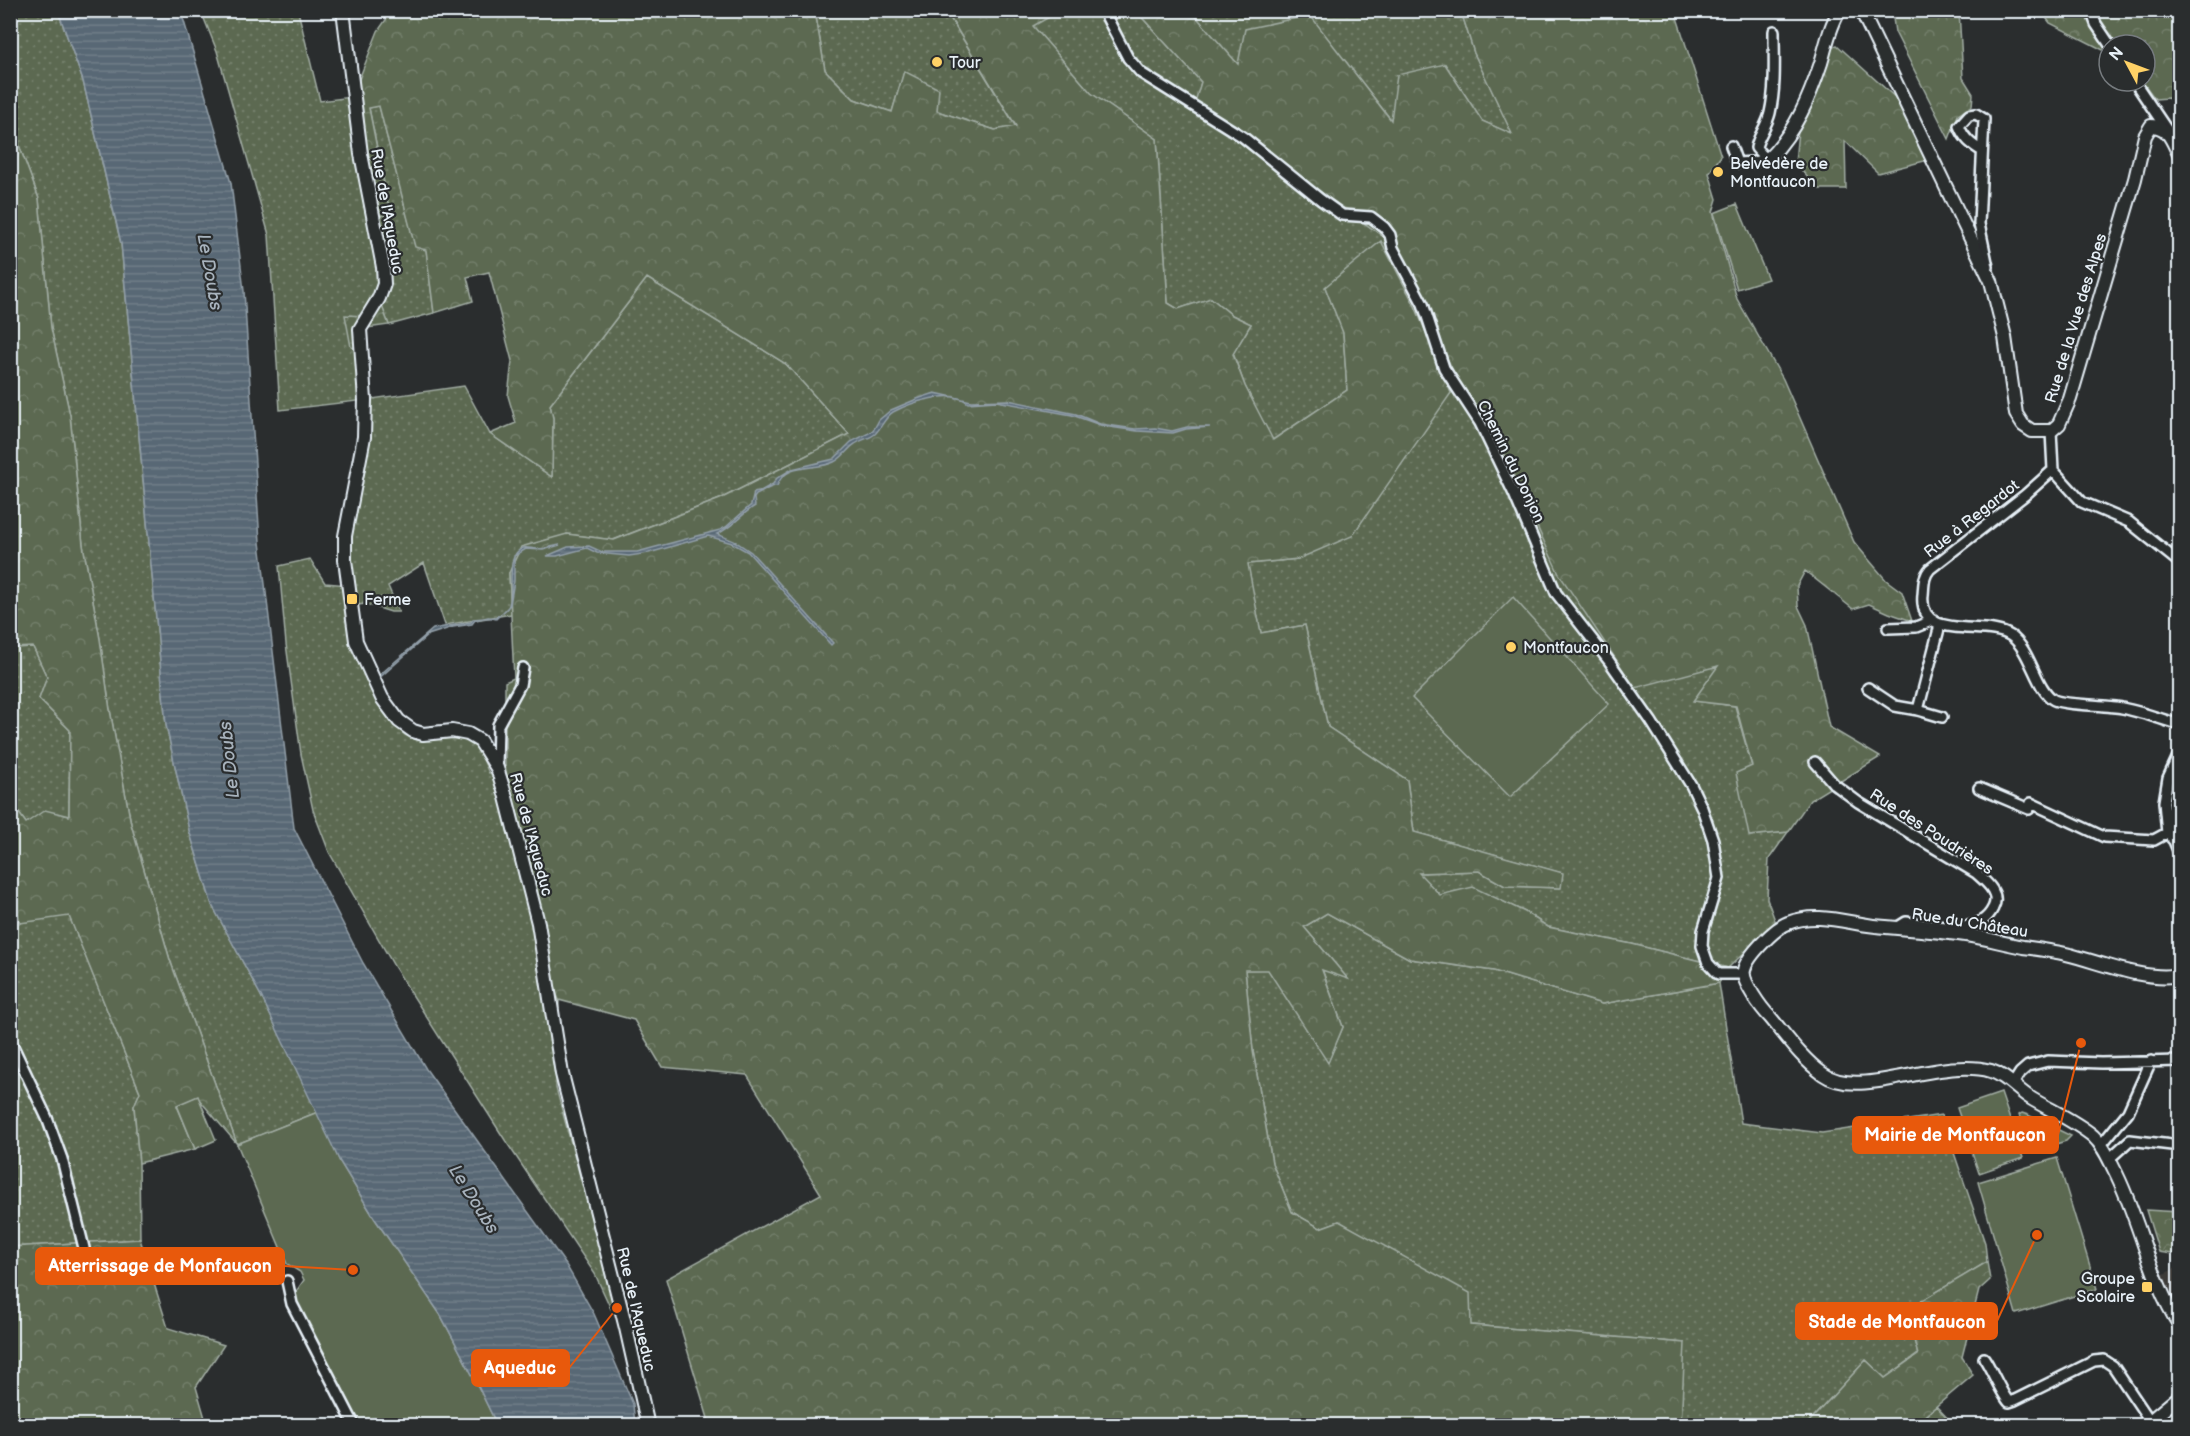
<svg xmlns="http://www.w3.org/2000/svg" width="2190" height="1436" viewBox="0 0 2190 1436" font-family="'Balsamiq Sans',sans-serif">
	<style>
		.built { fill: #3c3a38 }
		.grass { fill: url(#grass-dots); stroke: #a2ada4; stroke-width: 1.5 }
		.forest { fill: url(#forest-crowns); stroke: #a2ada4; stroke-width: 1.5 }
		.garden { fill: #5c6951; stroke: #a2ada4; stroke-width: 1.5 }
		.water { fill: url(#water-rules); stroke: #929fa9; stroke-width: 1.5 }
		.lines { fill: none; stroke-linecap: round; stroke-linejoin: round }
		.street-casing { stroke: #e8f1f8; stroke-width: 14 }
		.secondary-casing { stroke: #e8f1f8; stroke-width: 16 }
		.street { stroke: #2a2d2e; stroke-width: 9 }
		.secondary { stroke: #2a2d2e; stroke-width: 12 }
		.poi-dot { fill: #ffd166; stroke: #2a2d2e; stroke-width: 2 }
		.labels { text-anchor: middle; stroke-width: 4.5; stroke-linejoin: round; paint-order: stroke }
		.poi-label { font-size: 16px; fill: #e8f1f8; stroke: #2a2d2e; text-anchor: start }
		.street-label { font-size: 16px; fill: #e8f1f8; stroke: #2a2d2e }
		.water-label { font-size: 18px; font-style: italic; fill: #a8b3bd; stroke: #2a2d2e }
		.leader { fill: none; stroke: #e8590c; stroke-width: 2 }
		.callout-dot { fill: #e8590c; stroke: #2a2d2e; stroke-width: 2 }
		.callout { fill: #e8590c; stroke: #e8590c; stroke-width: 2 }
		.callout-label { font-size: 18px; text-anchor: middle; font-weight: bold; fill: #fff }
	</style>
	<defs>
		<pattern id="grass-dots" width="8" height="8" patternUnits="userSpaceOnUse" patternTransform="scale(1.5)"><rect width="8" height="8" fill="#5c6951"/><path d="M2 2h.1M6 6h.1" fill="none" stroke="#737f6b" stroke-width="1.8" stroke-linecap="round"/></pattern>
		<pattern id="forest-crowns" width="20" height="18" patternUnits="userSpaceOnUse" patternTransform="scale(1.5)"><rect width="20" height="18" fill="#5c6951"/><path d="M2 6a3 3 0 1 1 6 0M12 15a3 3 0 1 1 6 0" fill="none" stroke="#737f6b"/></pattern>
		<pattern id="water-rules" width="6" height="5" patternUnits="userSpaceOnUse" patternTransform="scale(1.5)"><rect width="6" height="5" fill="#596875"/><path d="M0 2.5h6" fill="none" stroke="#717e89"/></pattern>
	</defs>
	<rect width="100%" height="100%" fill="#2a2d2e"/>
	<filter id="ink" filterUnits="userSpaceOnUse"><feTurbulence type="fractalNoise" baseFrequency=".0167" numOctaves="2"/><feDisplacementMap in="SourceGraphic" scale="12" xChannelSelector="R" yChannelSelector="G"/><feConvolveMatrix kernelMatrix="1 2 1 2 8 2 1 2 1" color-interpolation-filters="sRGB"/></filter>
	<g filter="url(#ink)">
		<path class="built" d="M2179,1266V1313L2160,1276Z"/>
		<path class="grass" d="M10,11H58L83,81L121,244L166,725L189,830L212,905L261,996L318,1112L237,1144L170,960L131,824L110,710L100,639L83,545L70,415L51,328L39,199L19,145L17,132Z
			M201,11H298L320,101L352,97L374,217L390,213L369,108L379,106L415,246L426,249L434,313L389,325L379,299L367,316L360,350L365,400L464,386L490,434L552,477L553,418L550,405L647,278L786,364L849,434L720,499L613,540L567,534L509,573L511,614L445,625L424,563L388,586L399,612H391L366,604L348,606C355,652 362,685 393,721C396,725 401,732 405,735C426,747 458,725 476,747C482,754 485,765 489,773L505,766L559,1000L556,1088L616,1308L611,1309L595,1274L505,1140L394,966L329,852L313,810L301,754L286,644L279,566L310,559L325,583L348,585L345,560L365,400L280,410L269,235L217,51Z
			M815,11H946L1016,127L995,130L937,111L904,72L892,112L854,99L825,70Z
			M1060,11H1136L1201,82L1196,102L1395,245L1461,388L1488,420L1719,666L1694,701L1735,706L1752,767L1750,836L1788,832L1769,859L1767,899L1776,923L1728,968L1632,944L1548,927L1525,912L1473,888L1440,895L1418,873L1479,871L1505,886L1560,888L1562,873L1414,832L1407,780L1328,727L1305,625L1261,633L1247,564L1298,559L1451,393L1325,287L1343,332L1347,390L1272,440L1245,386L1233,353L1251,324L1232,315L1211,298L1178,309L1168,303L1157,139L1091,93L1032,25Z
			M1191,11H1461L1474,53L1513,135L1482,121L1445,64L1392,121L1310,16L1238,65Z
			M33,647L47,677L39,699L70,730L69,816L26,823L11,802L10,722L15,714L11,699V648Z
			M10,884L20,923L69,915L140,1092L134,1106L139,1163L140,1239L11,1247Z
			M1327,913L1410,959L1494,971L1602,1004L1719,983L1741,1123L1822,1133L1941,1115L1985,1243L1987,1262L1906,1310L1918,1354L1885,1378L1866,1360L1806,1425H1681L1684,1343L1471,1325L1388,1249L1339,1221L1320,1228L1292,1212L1272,1163L1253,1051L1245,970L1268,969L1328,1062L1343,1027L1322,969L1347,978L1304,927Z
			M1936,1406L1954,1425L1914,1426Z"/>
		<path class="forest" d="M392,11H815L825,70L854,99L892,112L904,71L939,89L937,111L995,130L1016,126L946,11H1060L1033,26L1091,93L1157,139L1168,303L1178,309L1211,298L1232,315L1251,324L1233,354L1245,386L1273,440L1347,390L1343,333L1325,287L1381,241L1415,306L1451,393L1352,536L1298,559L1248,564L1261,633L1305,625L1328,727L1407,780L1414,832L1563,873L1561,888L1505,886L1479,871L1419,873L1440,895L1473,887L1525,912L1548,927L1632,944L1728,968L1719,983L1602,1004L1494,971L1410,959L1327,913L1304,927L1348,979L1322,970L1343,1027L1328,1063L1268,970H1245L1253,1051L1272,1163L1292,1212L1320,1228L1339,1221L1470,1293L1471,1325L1685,1343L1681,1425H710L666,1279L821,1194L747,1075L662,1067L634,1020L559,1000L543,959L505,766V682L514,678L509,573L521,547L567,534L614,540L720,499L849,434L786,364L647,278L550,405L553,418L552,477L490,434L516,423L508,396L512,361L489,272L467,277L473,301L434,313L426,250L415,247L379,106L369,108L390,214L374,217L352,97L378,31Z
			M1136,11H1191L1238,64L1245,29L1310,15L1391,120L1397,75L1445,64L1482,121L1512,134L1474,53L1461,11H1675L1721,156L1709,173L1717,199L1713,212L1737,299L1783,379L1854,542L1886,580L1902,592L1912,621L1889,613L1869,604L1853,609L1805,571L1797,586L1798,606L1807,625L1829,727L1880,757L1810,800L1788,832L1749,836L1736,773L1752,766L1736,706L1693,701L1718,666L1635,688L1559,574L1488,420L1461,388L1395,245L1195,102L1201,82Z
			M1892,11H1959L1963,78L1973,94L1972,106L1958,115L1949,139L1895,32Z
			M2041,11H2174L2177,28L2179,26V110L2168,98L2155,99L2142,81H2145V45H2109V53L2050,23Z
			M10,38L16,92L17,132L19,145L39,199L51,328L70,415L83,545L100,639L110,710L131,824L170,960L237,1144L197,1097L177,1106L195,1149L139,1163L134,1106L140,1092L69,916L20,923L11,884V802L26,823L45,810L69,816L70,730L39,699L47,677L33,647L11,648Z
			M1837,45L1908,109L1932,159L1878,173L1845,141L1846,189H1818L1795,163L1799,120L1824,52Z
			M379,298L389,325L360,329V350L351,347L345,315L367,316Z
			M2146,1210L2179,1212V1252L2172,1254L2159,1252Z
			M140,1239L168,1328L224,1345L196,1387L207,1425L11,1426V1247Z
			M1987,1262L1990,1280L1979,1290L1962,1357L1973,1375L1914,1425H1806L1866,1360L1885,1378L1918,1355L1906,1310Z"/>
		<path class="garden" d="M1737,204L1768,279L1737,289L1714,213Z
			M1513,597L1609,704L1510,797L1412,698Z
			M2001,1093L2023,1158L1979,1173L1957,1108Z
			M198,1096L216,1140L195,1149L177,1105Z
			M318,1112L340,1162L375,1219L440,1314L475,1380L497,1425H355L292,1304L293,1296L304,1280L300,1272L287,1264L237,1144Z
			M2022,1113L2028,1115L2071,1136L2066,1141L2032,1151L2019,1115Z
			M2057,1158L2097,1289L2016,1314L1978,1182Z"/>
		<path class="water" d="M58,11H181L231,183L244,291L260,542L294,828L363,963L426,1069L566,1265L594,1314L633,1404L635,1425H497L475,1380L440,1314L375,1219L340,1162L261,996L212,905L189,830L166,725L121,243L83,81Z
			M935,393L971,401L1008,400L1076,414L1100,424L1135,429L1155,428L1172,431L1187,427H1210L1186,429L1173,433L1137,431L1103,426L1072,415L996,401L968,403C952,388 910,403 893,412C885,417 882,427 875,434C869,439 862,439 855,444C847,449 843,458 834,462C816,471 785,462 777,486C768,486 764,492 756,495L754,498L755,506C741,514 732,528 717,534L736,542L751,552L833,643L831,645L748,552L732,543L708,536L649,553L629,556L597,553L587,548L557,556H547L568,547L589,546L602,552H637L720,530L726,527L751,505L754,493L759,492L773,484L777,478L792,469L834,459L851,442L873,431L879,420L891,410L917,399Z
			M560,545L543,550L526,549L514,556V581L510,605L496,619L488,617L475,620L472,624L453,627L428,635L378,679L376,678L433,629L471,622L473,619L496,617C500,615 508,609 509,605C515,588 504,555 523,548C529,547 531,549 537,549C542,550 554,546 560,545Z"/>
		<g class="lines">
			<defs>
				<path id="street" d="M1103,10L1128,58L1141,73L1243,137L1321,200L1342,215L1371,217L1384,227L1390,235L1393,248L1423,304L1444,368L1480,423L1514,494L1556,593L1609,661L1651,721L1691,785L1702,808L1713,840L1719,878L1703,931L1702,946L1708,963L1718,974H1743
					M2091,10L2096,24L2110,45
					M2134,81L2167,130
					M1731,146L1737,163L1754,162L1770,157
					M1982,151C1971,144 1964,139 1959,126L1969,115L1976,114L1984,119L1979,224L1988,267
					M1770,157L1763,156L1756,148C1757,138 1767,126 1770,113C1776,86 1774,58 1774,31
					M2051,431L2053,470L2082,502L2129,522L2180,563
					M2053,470L2025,495L1930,569C1923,577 1924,585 1923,595C1918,643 1986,619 2011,636C2031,650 2036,690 2054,700C2063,705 2109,705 2122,708C2142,712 2161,719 2180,725
					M1888,628L1916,627L1931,621
					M1868,688L1895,706L1918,710L1940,625
					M1918,710L1942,717
					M2180,752L2168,778L2164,802L2167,833L2174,841L2180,855
					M1815,762L1834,784L1858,802L1976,873C1986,882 2001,893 1993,908C1979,938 1934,925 1906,922L1898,927
					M497,767L498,725L520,685L523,668
					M1979,788L2029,809L2031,803L2104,837L2154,840L2167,833
					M10,1040L47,1118L62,1159L84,1248
					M2013,1084L2020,1073L2028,1066L2048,1061L2101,1063L2180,1061
					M2101,1145L2128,1112L2151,1061
					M2109,1159L2130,1140L2180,1146
					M287,1281L292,1304L355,1426
					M1984,1358C1991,1368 2002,1395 2009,1402L2015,1400L2094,1361L2104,1360L2113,1366L2150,1421"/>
				<path id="secondary" d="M343,10L361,154L383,267L384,284L379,298L360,329L365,400L364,437L345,536V560L356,641L382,698L399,721L413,731L423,734L452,731L468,734L480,741L497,768L506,797L538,923L562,1074L626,1328L648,1426
					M1861,10L1991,281L2005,337L2016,414L2023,425L2032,431H2051L2059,424L2070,399L2135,179L2145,136L2151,126C2169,126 2172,141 2180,156
					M1770,157C1796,130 1809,99 1821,63C1826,46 1830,25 1840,10
					M2180,975C2145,982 2100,962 2066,954C2052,951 2037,949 2023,947C2001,943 1980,936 1958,934C1934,931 1910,929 1886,927C1853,926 1820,910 1788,923C1775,928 1747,956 1744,970C1741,981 1762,1009 1770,1017C1786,1036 1802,1059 1823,1074C1860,1101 1940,1056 1991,1071C2007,1076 2017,1090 2032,1099C2052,1111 2075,1121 2093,1136C2103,1145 2108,1157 2114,1169C2140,1219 2149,1278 2180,1326
					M2144,1426L2180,1396"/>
			</defs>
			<use href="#street" class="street-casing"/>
			<use href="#secondary" class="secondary-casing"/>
			<use href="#street" class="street"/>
			<use href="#secondary" class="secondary"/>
		</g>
	</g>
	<g class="poi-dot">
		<circle cx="937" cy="62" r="6"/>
		<circle cx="1718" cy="172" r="6"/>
		<rect x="346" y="593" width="12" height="12" rx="3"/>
		<circle cx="1511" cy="647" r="6"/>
		<rect x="2141" y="1281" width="12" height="12" rx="3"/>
	</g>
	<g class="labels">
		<g class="poi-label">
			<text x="949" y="68">Tour</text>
			<text x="1730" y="169">Belvédère de<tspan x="1730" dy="18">Montfaucon</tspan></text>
			<text x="364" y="605">Ferme</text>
			<text x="1523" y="653">Montfaucon</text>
			<text x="2135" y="1284" text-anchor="end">Groupe<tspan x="2135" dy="18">Scolaire</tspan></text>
		</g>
		<g class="street-label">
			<text transform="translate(388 211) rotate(80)" y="6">Rue de l'Aqueduc</text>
			<text transform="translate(2075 318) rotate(-73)" y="6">Rue de la Vue des Alpes</text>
			<text transform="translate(1512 461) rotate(64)" y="6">Chemin du Donjon</text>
			<text transform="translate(1971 518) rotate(-38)" y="6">Rue à Regardot</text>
			<text transform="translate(1932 831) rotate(33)" y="6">Rue des Poudrières</text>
			<text transform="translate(532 834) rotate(75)" y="6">Rue de l'Aqueduc</text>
			<text transform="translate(1970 922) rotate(9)" y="6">Rue du Château</text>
			<text transform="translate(637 1309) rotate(77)" y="6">Rue de l'Aqueduc</text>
		</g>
		<g class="water-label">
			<text transform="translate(210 272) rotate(80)" y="6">Le Doubs</text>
			<text transform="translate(229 760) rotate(-96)" y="6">Le Doubs</text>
			<text transform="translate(474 1199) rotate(58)" y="6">Le Doubs</text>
		</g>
	</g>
	<path class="leader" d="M2081 1043L2058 1135M353 1270L284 1266M2037 1235L1997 1321M617 1308L569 1368"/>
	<g class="callout-dot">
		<circle cx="2081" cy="1043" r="6"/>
		<circle cx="353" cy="1270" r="6"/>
		<circle cx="2037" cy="1235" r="6"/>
		<circle cx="617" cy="1308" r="6"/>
	</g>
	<g class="callout">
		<rect x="1853" y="1117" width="205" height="36" rx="6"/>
		<rect x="36" y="1248" width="248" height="36" rx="6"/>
		<rect x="1796" y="1303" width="201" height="36" rx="6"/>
		<rect x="472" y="1350" width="97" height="36" rx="6"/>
	</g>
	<g class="callout-label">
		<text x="1955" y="1141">Mairie de Montfaucon</text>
		<text x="160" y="1272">Atterrissage de Monfaucon</text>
		<text x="1897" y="1328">Stade de Montfaucon</text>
		<text x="520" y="1374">Aqueduc</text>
	</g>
	<rect width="2190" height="1436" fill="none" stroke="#2a2d2e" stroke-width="36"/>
	<rect x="18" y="18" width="2154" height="1400" fill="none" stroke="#e8f1f8" stroke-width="2" filter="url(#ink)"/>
	<g transform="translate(2127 63) rotate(311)"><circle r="28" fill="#2a2d2e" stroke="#767b7f" stroke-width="1.5"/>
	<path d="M0-4.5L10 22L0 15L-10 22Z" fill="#ffd166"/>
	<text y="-9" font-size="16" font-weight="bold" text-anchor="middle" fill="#e8f1f8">N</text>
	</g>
</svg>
